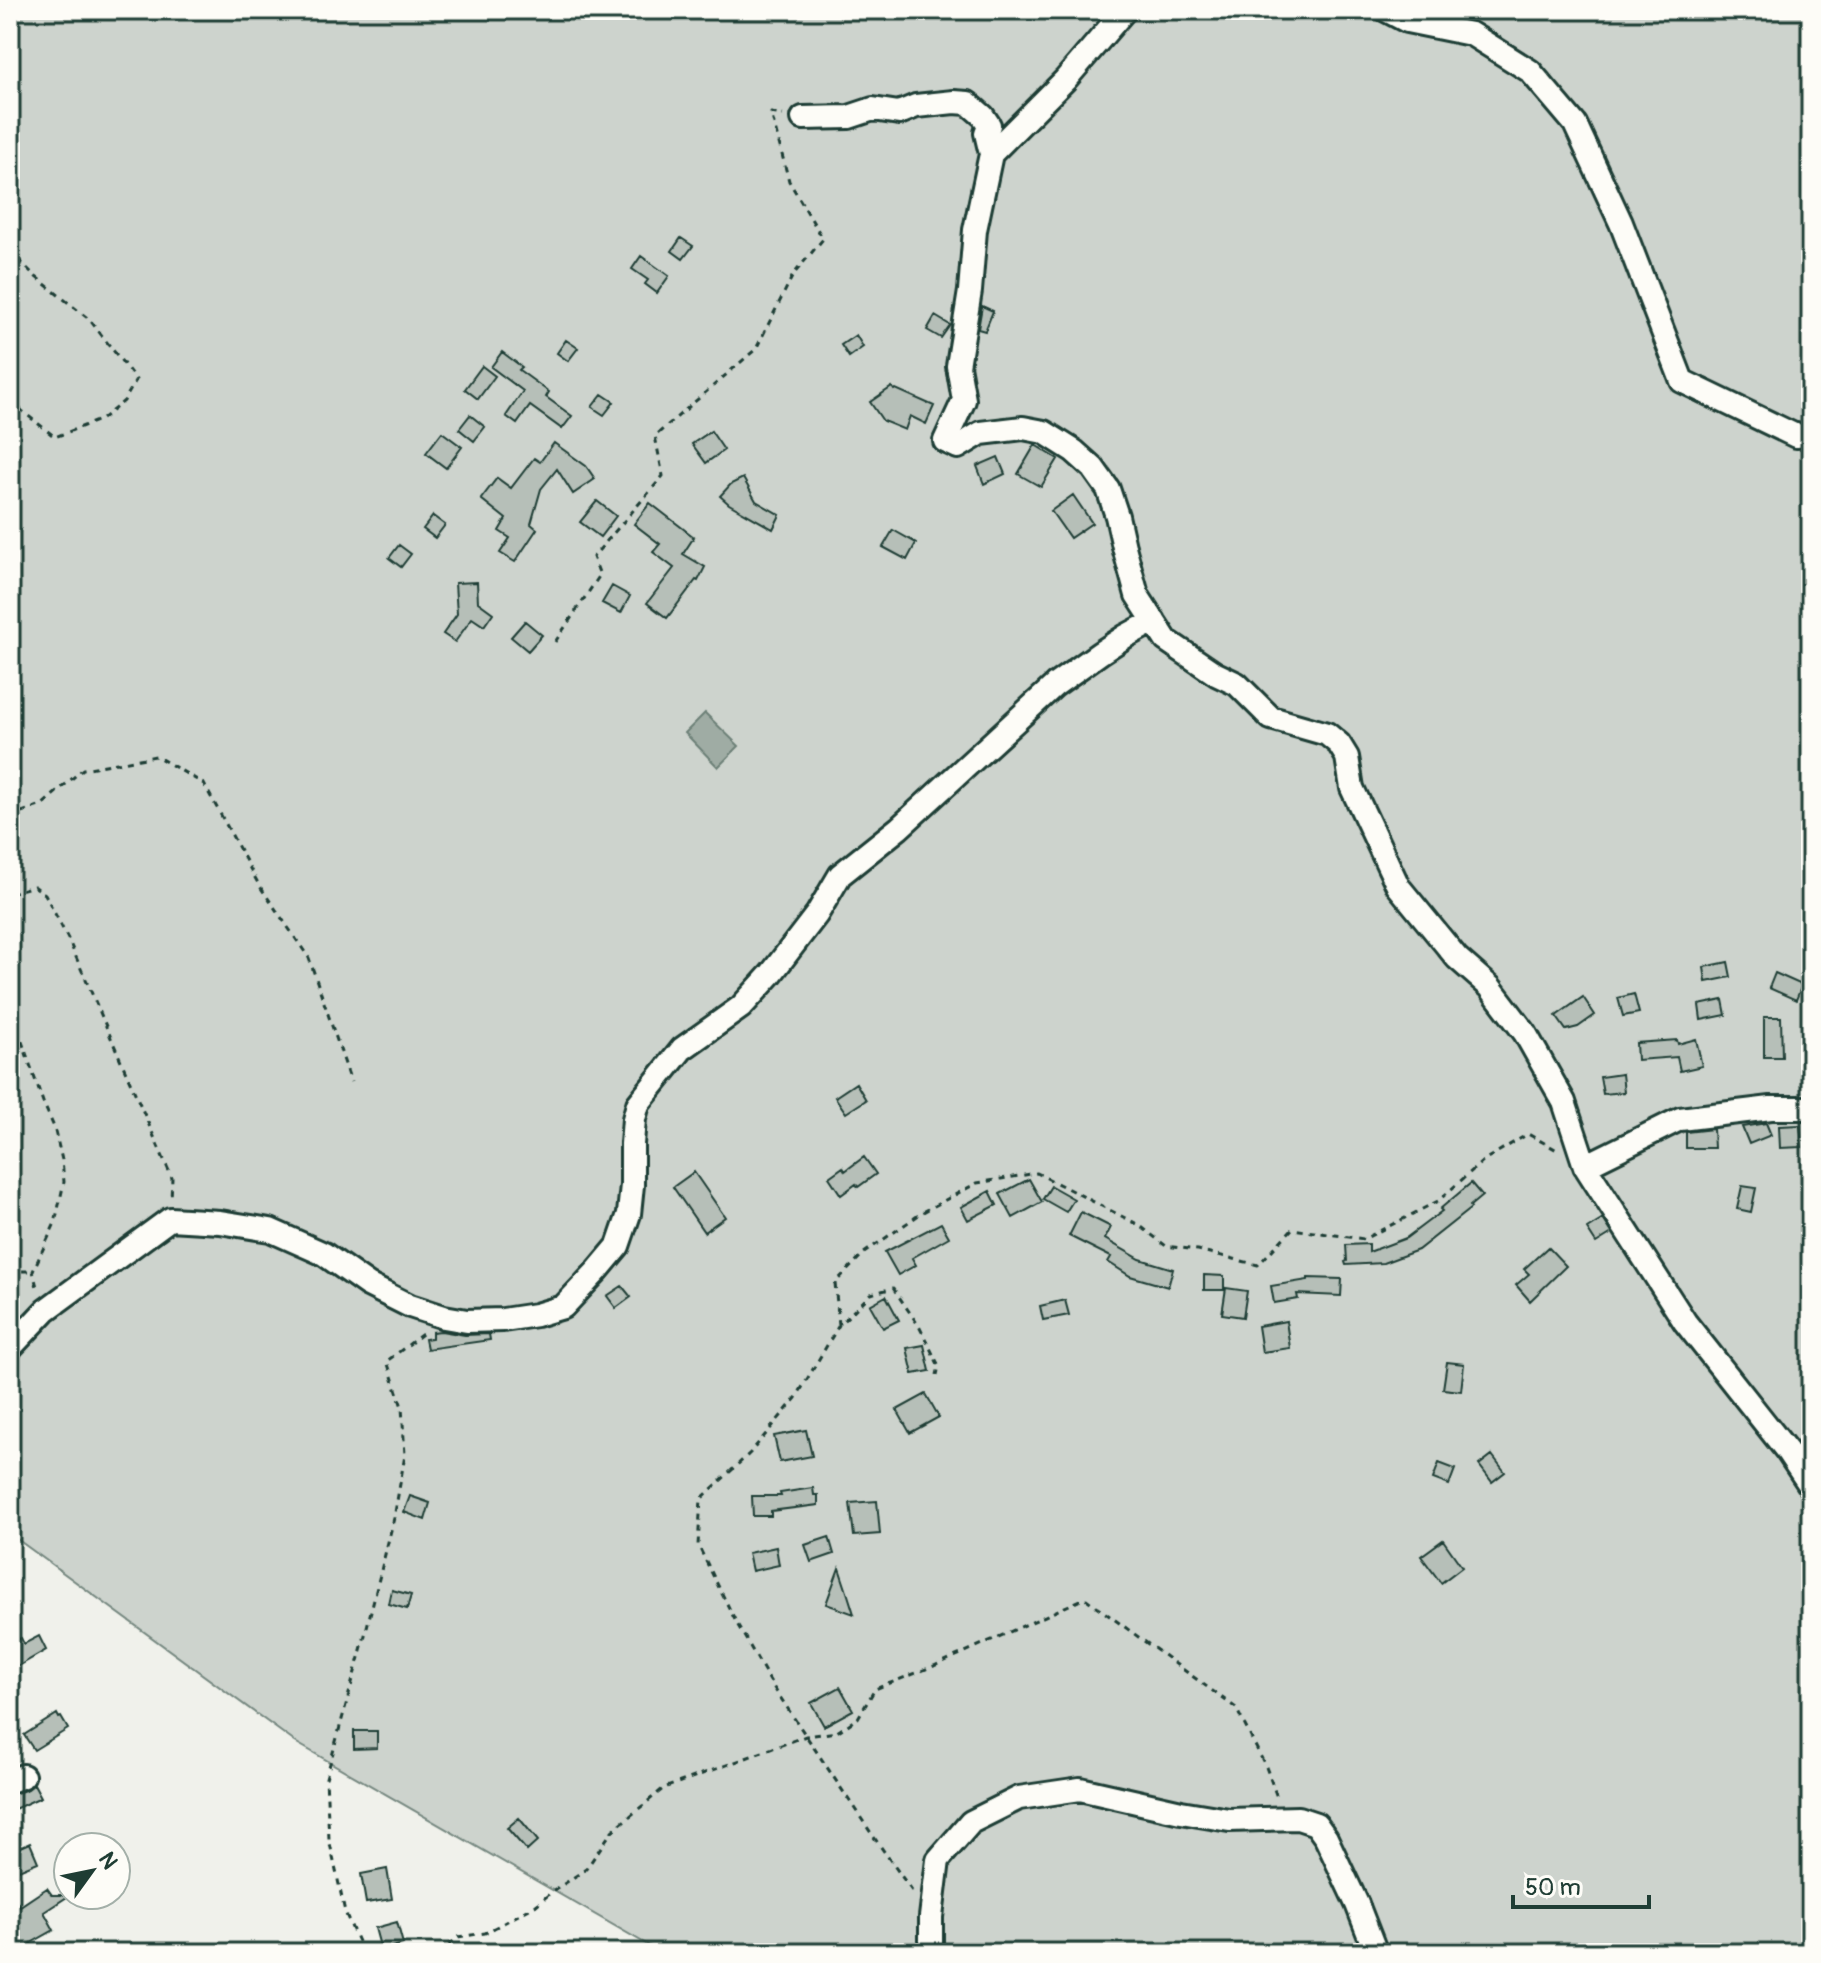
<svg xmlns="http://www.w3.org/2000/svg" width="1821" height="1963" viewBox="0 0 1821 1963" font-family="Pangolin,sans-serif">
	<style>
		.green { fill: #cdd3cd; stroke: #768880; stroke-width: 2 }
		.water { fill: #9faca4; stroke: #6c8077; stroke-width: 2 }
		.building { fill: #b6bfb8; stroke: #1f3d34; stroke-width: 2 }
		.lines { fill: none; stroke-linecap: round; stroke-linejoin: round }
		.street-casing { stroke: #1f3d34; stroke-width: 28 }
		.path { stroke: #1f3d34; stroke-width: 3; stroke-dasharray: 6 6; stroke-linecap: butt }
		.street { stroke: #fdfcf7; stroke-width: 22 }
	</style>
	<rect width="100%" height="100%" fill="#f0f1eb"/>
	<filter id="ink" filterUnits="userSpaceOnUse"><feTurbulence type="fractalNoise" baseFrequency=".0125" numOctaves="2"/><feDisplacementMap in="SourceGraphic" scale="16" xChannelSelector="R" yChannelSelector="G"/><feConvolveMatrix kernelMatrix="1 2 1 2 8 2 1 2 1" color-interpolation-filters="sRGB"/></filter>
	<g filter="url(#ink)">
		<path class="green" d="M10,10H1811V1953H662L295,1742L10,1534Z"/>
		<path class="water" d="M705,713L739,746L718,767L685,733Z"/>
		<path class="building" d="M681,238L693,246L683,259L672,251Z
			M641,256L669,276L657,293L645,284L648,280L632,269Z
			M982,306L993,311L985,331L978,329Z
			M935,316L950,325L941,338L927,330Z
			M856,335L863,347L849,357L841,345Z
			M566,340L578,348L568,361L557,353Z
			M502,352L522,367L519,370L549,392L546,397L572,416L562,429L530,406L517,424L506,416L523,391L491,367Z
			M482,366L495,376L478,399L465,389Z
			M892,387L894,390L896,389L934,406L926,424L910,416L905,430L883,421L870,402Z
			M602,394L614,402L604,415L592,407Z
			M470,415L485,427L474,441L459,429Z
			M711,431L724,450L706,463L692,444Z
			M442,432L462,447L446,468L426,453Z
			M554,443L586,466L595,479L573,494L557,469L541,489L531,524L537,529L515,562L500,553L510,538L499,531L506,519L481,499L497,478L511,488L534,458L540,462Z
			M1035,445L1058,459L1041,487L1018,474Z
			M998,457L1005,474L984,484L977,466Z
			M743,478L756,501L780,515L773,529L729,504L720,496L731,484Z
			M1073,495L1092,523L1070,538L1051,511Z
			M597,501L616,516L600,537L580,522Z
			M650,503L694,537L683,554L705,567L698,581L696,580L667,618L647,603L674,568L653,552L660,544L634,524Z
			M433,516L445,525L435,538L423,529Z
			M893,530L916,543L907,560L883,547Z
			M399,545L411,554L401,567L389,558Z
			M477,582L478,602L493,613L484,626L472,618L455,642L443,634L457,614L455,583Z
			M612,586L630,596L621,613L602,603Z
			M525,621L542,635L528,651L511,637Z
			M1728,962L1731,977L1706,982L1704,967Z
			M1775,973L1802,985L1796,1000L1769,988Z
			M1634,994L1639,1013L1623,1016L1618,998Z
			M1583,997L1595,1015L1578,1027L1566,1030L1556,1016Z
			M1723,1000L1726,1015L1701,1020L1699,1005Z
			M1764,1017H1781L1782,1057H1764Z
			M1696,1039L1702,1066L1680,1071L1677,1057L1637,1060L1636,1043L1677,1040L1678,1044Z
			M1622,1074L1624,1092L1603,1094L1600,1077Z
			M856,1083L866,1100L846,1113L835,1097Z
			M1766,1123L1771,1135L1749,1144L1742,1127Z
			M1800,1125L1802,1147L1780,1148L1779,1126Z
			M1713,1129L1714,1148H1686V1132Z
			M864,1157L876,1174L858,1187L856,1184L841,1195L829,1177L843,1167L845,1171Z
			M694,1172L725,1217L704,1232L673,1187Z
			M1029,1179L1042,1202L1013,1218L1000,1194Z
			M1471,1183L1482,1196L1470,1206L1471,1208L1418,1250L1383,1263L1346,1265L1345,1262L1347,1261L1346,1245L1369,1244V1252L1406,1238L1442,1211L1440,1209Z
			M1051,1186L1074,1199L1066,1212L1043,1199Z
			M1742,1186L1756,1188L1751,1212L1737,1209Z
			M990,1191L997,1205L968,1220L961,1207Z
			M1081,1212L1111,1227L1105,1239L1140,1259L1173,1269L1168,1287L1130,1276L1108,1262L1111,1257L1069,1236Z
			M1603,1219L1612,1233L1596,1243L1587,1229Z
			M941,1223L949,1237L912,1258L916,1265L898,1275L885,1252Z
			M1548,1247L1566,1266L1530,1301L1516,1285L1529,1274L1524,1269Z
			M1204,1275L1224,1276V1290H1204Z
			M1308,1278L1342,1279L1341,1296L1297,1294L1298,1299L1274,1303L1271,1286L1308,1280Z
			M622,1286L631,1297L616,1308L607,1296Z
			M1226,1288L1247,1291L1243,1317L1222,1314Z
			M886,1296L899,1320L883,1328L870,1305Z
			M1065,1300L1069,1315L1043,1320L1040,1306Z
			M1286,1321L1290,1348L1262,1352L1258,1326Z
			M441,1331L465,1335L489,1334L490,1340L427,1349L425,1339L432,1338V1332Z
			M924,1345L930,1371L913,1374L907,1348Z
			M1447,1362L1464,1364L1461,1391L1443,1389Z
			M926,1394L939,1417L910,1433L897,1410Z
			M806,1430L812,1456L780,1462L774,1436Z
			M1492,1455L1505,1472L1492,1482L1479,1465Z
			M1439,1463L1455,1469L1449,1485L1433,1479Z
			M813,1488L814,1495H818V1505L771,1511V1516H753L752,1496H781L780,1493Z
			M410,1496L430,1503L425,1520L404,1512Z
			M877,1501L880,1534L854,1536L850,1503Z
			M829,1537L834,1554L811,1562L805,1545Z
			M1443,1540L1462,1567L1441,1583L1421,1556Z
			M776,1547L779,1565L752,1571L748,1553Z
			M839,1568L848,1595L854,1614L826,1604Z
			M392,1590L411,1595L407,1609L389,1604Z
			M39,1636L46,1650L10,1671V1643L21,1638L24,1644Z
			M840,1687L853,1710L824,1726L811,1703Z
			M57,1714L59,1718L61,1717L68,1729L34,1750L24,1735Z
			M354,1731H377V1748L354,1749Z
			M34,1784L41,1797L10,1811V1795L28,1789Z
			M519,1818L538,1841L527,1851L507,1828Z
			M30,1843L38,1862L14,1872L10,1862V1852Z
			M387,1869L392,1899L366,1903L361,1874Z
			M47,1888L52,1895H70L44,1912L54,1930L31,1943L37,1953H10V1891L20,1906Z
			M397,1922L403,1944L381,1950L375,1928Z"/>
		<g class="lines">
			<defs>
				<path id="street" d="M1125,10L1065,80L991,154L975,230L970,291L958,366L964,400L945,441L958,447L981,433L1023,428L1044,432L1074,451L1093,468L1108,489L1117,516L1124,547L1137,595L1166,640L1216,674L1237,684L1271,718L1327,734L1339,744L1347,757L1352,788L1398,886L1457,958L1490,987L1525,1033L1564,1102L1585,1166L1685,1322L1787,1451L1811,1487
					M1386,10L1407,21L1471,34L1530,71L1575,124L1621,223L1682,381L1796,436L1811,434
					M803,118L849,117L873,109L899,113L916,106L954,102L968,103L983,116L989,125L986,133L991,154
					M1585,1166L1680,1119L1771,1108H1811
					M10,1348L46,1310L170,1219L220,1222L270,1230L324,1254L368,1285L410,1306L444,1317L467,1321L503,1320L536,1315L563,1307L597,1271L618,1246L629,1214L632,1185V1144L634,1119L638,1104L682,1049L741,1007L771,974L817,914L840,875L899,828L1055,685L1100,653L1126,636L1154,621
					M10,1781L23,1776
					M931,1953V1917L938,1860L971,1822L1019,1798L1080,1789L1181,1812L1229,1820L1298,1818L1316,1824L1326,1838L1357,1904L1376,1953"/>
			</defs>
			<use href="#street" class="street-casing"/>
			<path class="path" d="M10,251L36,277L90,320L136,380L124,401L102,419L55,437L21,410L10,396
				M555,642L600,575L593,557L663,476L655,436L756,349L793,275L823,239L789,181L771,113L783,115
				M10,816L42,805L83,769L156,756L204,784L259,885L309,958L351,1082
				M10,893L34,886L45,894L69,941L172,1178L171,1200
				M10,1007L43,1102L54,1127L62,1160L64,1182L55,1223L33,1271L38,1291
				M10,1271H33
				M839,1325L835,1283L864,1253L923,1212L977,1183L1037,1173L1139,1225L1166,1246L1198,1250L1258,1265L1292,1229L1364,1239L1438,1201L1484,1160L1528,1134L1557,1150
				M912,1891L871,1833L774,1688L736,1622L698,1545L701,1499L750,1453L796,1398L839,1325L871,1294L893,1288L919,1326L939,1366L937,1375
				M363,1953L345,1912L329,1839L326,1778L364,1639L394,1518L405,1455L402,1407L387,1361L425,1332
				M440,1953L458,1937L485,1933L535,1906L552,1892L586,1869L612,1831L664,1788L806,1736L837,1732L858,1718L875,1689L934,1666L1085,1598L1236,1708L1266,1767L1278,1800"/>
			<use href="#street" class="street"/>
		</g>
	</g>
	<rect width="1821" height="1963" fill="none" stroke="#fdfcf7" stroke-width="40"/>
	<rect x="20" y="20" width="1781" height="1923" fill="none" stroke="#1f3d34" stroke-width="3" filter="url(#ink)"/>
	<g transform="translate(92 1871) rotate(57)"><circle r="38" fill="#fdfcf7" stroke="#a4b0a9" stroke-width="2"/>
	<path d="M0-6L14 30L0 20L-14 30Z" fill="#1f3d34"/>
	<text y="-12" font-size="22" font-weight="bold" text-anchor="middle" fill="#1f3d34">N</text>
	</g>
	<path d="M1513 1895v12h136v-12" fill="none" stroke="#1f3d34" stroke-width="4"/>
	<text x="1525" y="1895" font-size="24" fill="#1f3d34" stroke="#fdfcf7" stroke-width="6" paint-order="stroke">50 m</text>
</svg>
